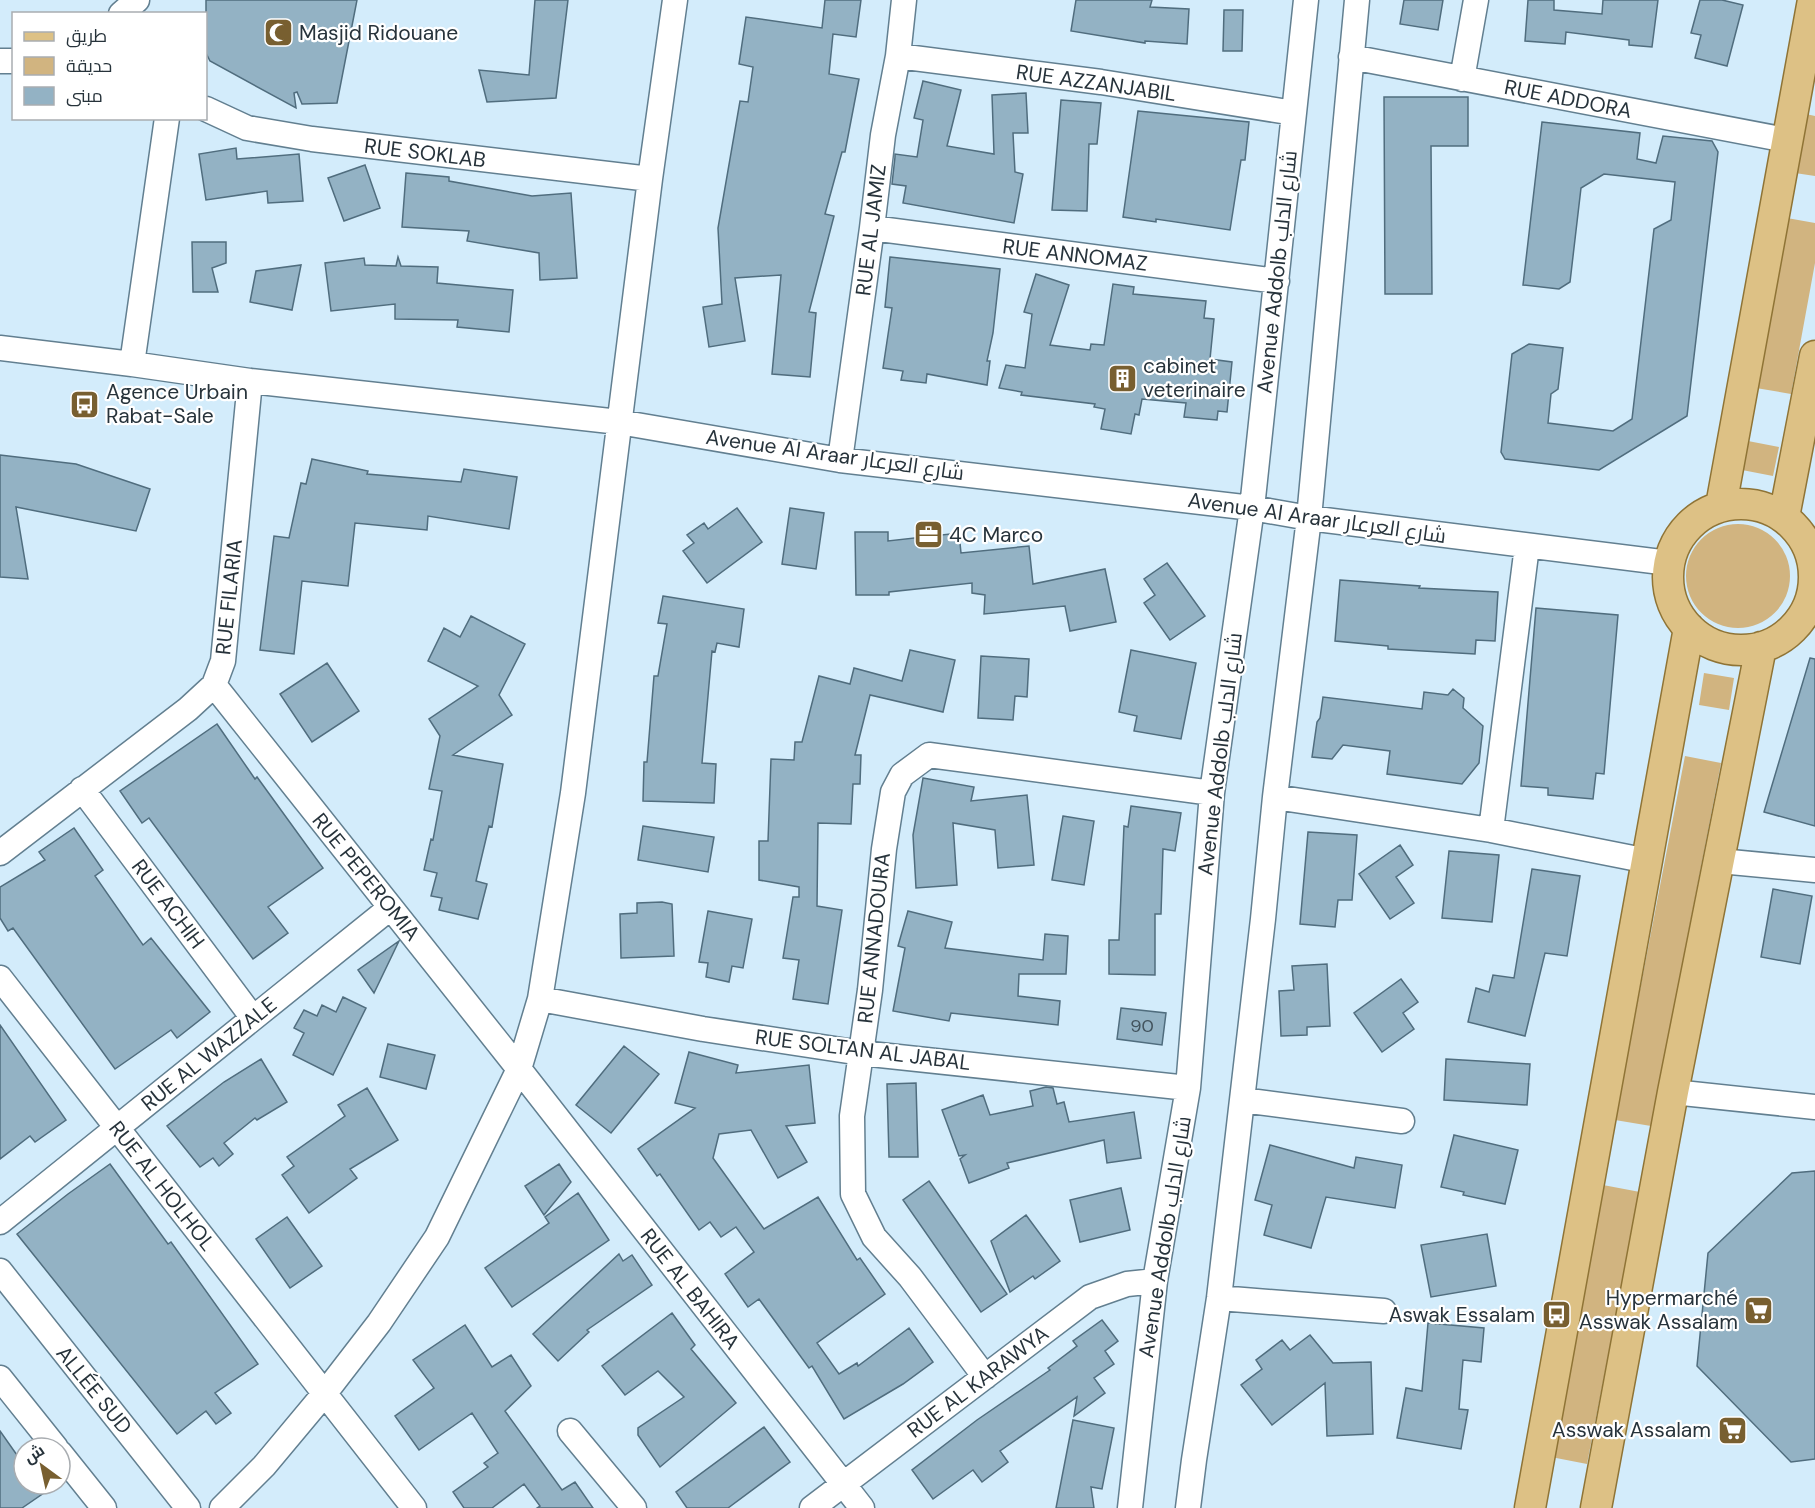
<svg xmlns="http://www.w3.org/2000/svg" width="1815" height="1508" viewBox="0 0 1815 1508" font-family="'DM Sans',Cairo,sans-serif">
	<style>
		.green { fill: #d1b480 }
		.building { fill: #93b2c4; stroke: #506d7e; stroke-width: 1.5 }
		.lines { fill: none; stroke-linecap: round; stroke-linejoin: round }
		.minor-casing { stroke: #627f90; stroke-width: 27 }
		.major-casing { stroke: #8f7436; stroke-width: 33 }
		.minor { stroke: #fff; stroke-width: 24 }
		.major { stroke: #ddc185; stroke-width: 30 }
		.labels { text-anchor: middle; stroke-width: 4.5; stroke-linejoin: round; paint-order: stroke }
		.number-label { font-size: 18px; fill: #42535d }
		.poi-label { font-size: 21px; fill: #27333b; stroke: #fff; text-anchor: start }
		.street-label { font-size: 21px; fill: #27333b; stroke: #fff }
	</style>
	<rect width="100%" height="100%" fill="#d3ecfb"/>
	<path class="green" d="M1806,114L1815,116V176L1795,173Z
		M1787,218L1815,223V263L1791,394L1756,388Z
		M1748,441L1779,447L1773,476L1742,470Z
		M1686 576a52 52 0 1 1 104 0a52 52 0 1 1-104 0Z
		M1704,673L1734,678L1729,710L1699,705Z
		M1685,756L1721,763L1651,1126L1615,1120Z
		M1603,1185L1640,1192L1587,1464L1551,1457Z"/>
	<path class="building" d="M206,0H357L337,103L302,104L297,92L294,93L296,108L210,61L206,53Z
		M535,0H568L556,98L487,102L479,70L529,75Z
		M825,0H861L856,37L833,34L829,74L859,79L845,152H842L825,214L834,216L809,312L816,313L810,377L772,374L781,275L735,278L745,341L709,347L703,307L722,304L718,228L740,101L748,102L753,67L739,64L746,17L822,28Z
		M1076,0H1152L1150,7L1189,9L1187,44L1145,41V43L1071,31Z
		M1404,0H1443L1438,30L1400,24Z
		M1528,0H1554V10L1602,14L1603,0H1658L1652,47L1629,45V40L1566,32L1565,44L1525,41Z
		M1700,0H1722L1743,5L1727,66L1695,58L1701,35L1691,33Z
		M1224,10H1243L1242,51H1223Z
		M923,81L961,90L947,146L994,154L992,95L1026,93L1028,133H1013L1015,172L1023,174L1014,223L903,203L906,186L892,184L895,157V154L917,157L923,120L914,118Z
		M1384,97H1468V146H1431L1432,294H1385Z
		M1061,100L1101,103L1097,144H1089L1087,211L1052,210Z
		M1138,111L1249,122L1245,160H1241L1230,230L1156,219V222L1123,217Z
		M1542,122L1640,133L1637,159L1656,163L1663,136L1712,141L1718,152L1687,416L1599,470L1505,459L1501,452L1512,354L1529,344L1563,348L1558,389L1551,394L1548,423L1613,431L1632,419L1654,229L1671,220L1675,182L1604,174L1581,188L1570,282L1559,289L1523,285Z
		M236,148L237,159L299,154L303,201L268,203L267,191L206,200L199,154Z
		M365,165L380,208L344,221L328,178Z
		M406,173L449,177V181L532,196L571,193L577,278L540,280L539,253L467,241L469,231L402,227Z
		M192,242H226V263L212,268L218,292H193Z
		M398,257L401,266L438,267L437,283L513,290L509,332L457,327L458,320L395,319V304L331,311L325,263L364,258L365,265L396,266Z
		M890,257L1000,269L993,333L987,361H990L987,385L927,374L926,383L901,380L903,371L883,368L892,308L885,307Z
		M301,265L292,310L250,302L256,271Z
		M1036,274L1069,285L1050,345L1090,350L1091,344L1104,345L1113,284L1134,287L1133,294L1206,301L1204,318L1214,319L1210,359L1232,362L1227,412L1218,411L1217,420L1184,417L1186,403L1142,399L1139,415L1135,414L1131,434L1101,429L1105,409L1094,407L1095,404L1021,395L1022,392L999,388L1006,365L1025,368L1032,314L1024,312Z
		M0,455L76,464L150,489L136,531L16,507L28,579L0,577Z
		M312,459L368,471L367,474L461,482L464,469L517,477L509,529L428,516L427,530L355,523L348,586L302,581L294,654L260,650L274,536L289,538L301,483L306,484Z
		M737,508L762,542L707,583L683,551L694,543L687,535L704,523L708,529Z
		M790,508L824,513L816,569L782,564Z
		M855,532H888V541L959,533L961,553L1029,546L1033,584L1105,569L1116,622L1070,631L1065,606L984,614L985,595L972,593V583L889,592V595H856Z
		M1167,563L1205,616L1170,640L1144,603L1155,595L1144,579Z
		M1340,580L1420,586L1419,588L1498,592L1495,641L1476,640L1475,654L1388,649V646L1335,641Z
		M663,596L744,609L739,647L717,643L715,652L712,651L702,763L716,764L714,803L643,801L644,762H647L654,676H658L667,624L658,623Z
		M1536,608L1618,615L1604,774L1596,773L1593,799L1548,795V788L1521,786Z
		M471,616L525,644L499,695L512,715L453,755L503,764L492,827L489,826L476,881L487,884L478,919L439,910L442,898L431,896L437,873L424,870L431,839L433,840L442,791L429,789L440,736L429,719L478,686L428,661L444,628L460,637Z
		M910,650L955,660L943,712L870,695L855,755H861L860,784H853L851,824L818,823L817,906L842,910L828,1004L793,999L799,960L783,958L793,897H799V887L759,880V841H768L771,759L794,760L795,742H802L819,676L850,684L854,668L902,681Z
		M1131,650L1196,663L1181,739L1134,731L1137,716L1119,712Z
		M981,656L1029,659L1027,697L1015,696L1013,720L978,718Z
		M1810,658L1815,659V826L1764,812Z
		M327,663L359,711L312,742L280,694Z
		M1453,689L1464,698L1463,708L1483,726L1479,763L1462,784L1387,774L1390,751L1343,745L1332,759L1312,757L1317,722L1320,718L1323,697L1422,709L1424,692L1448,695Z
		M217,724L255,779L257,777L323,868L268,907L288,933L253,959L149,818L142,823L120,791Z
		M923,778L974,787L971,801L1027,795L1034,865L998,868L995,830L953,823L957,885L916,888L913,835Z
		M1131,806L1181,813L1175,851L1163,849L1161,914H1155V975L1109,974V940H1119L1124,826L1128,827Z
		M1063,816L1094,821L1084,885L1052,880Z
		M643,826L714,837L708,872L638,860Z
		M74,828L103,870L95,876L143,945L151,938L210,1012L177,1038L171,1030L115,1069L13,928L8,931L0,918V887L45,860L39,852Z
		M1308,832L1357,835L1352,900H1338L1335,927L1300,924Z
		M1400,845L1413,865L1396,877L1414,903L1390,919L1359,874Z
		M1449,851L1499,855L1492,922L1442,918Z
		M1532,869L1580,876L1567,956L1545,953L1525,1036L1468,1022L1476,988L1489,992L1493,975L1514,978Z
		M1773,889L1812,896L1800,964L1761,957Z
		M662,902L672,904L674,956L621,958L620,914L637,913V903Z
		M708,911L752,919L743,968L732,966L729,982L706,977L708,963L699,962Z
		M908,911L952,922L945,948L1043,960L1045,934L1068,936L1066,974H1019L1018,996L1060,1001L1058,1025L951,1013L949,1021L893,1011L905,948L898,946Z
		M399,941L374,993L358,970Z
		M1327,964L1330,1026L1307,1027V1035L1281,1036L1279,991L1294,990L1292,966Z
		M1401,979L1418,1002L1403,1013L1414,1029L1382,1052L1354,1013Z
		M343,997L366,1008L333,1075L293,1055L304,1033L294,1028L304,1010L317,1016L322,1005L336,1012Z
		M1121,1008L1166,1013L1162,1045L1117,1039Z
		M0,1025L66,1120L35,1142L30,1136L0,1159Z
		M388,1044L435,1055L426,1089L380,1077Z
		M624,1046L659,1074L611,1133L576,1105Z
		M689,1052L738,1065L736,1073L809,1065L815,1123L786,1126L807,1162L778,1178L751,1130L719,1134L713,1158L764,1229L818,1197L857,1260L860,1258L885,1294L817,1343L839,1374L857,1363L858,1366L909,1328L933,1362L903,1384L844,1419L812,1366L809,1368L759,1299L748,1307L725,1274L754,1252L736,1227L721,1237L710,1222L699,1230L660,1174L657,1176L638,1149L695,1108L675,1103Z
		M261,1059L287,1102L257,1120L255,1118L224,1143L233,1154L219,1166L213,1158L200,1167L167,1126L224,1082Z
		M1446,1059L1530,1064L1527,1105L1444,1100Z
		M916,1083L918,1157H889L887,1084Z
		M1046,1087L1053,1088L1057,1104L1064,1102L1069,1122L1134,1112L1141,1158L1107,1163L1104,1140L1007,1163L1009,1168L969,1183L960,1159L965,1155L959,1156L942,1110L983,1095L990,1115L1033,1106L1030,1091Z
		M367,1088L398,1140L350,1169L357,1178L309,1213L282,1175L294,1166L287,1157L345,1116L338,1105Z
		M1454,1135L1518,1150L1505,1204L1463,1195L1464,1192L1441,1187Z
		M1270,1145L1354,1168L1356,1157L1402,1165L1395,1208L1326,1197L1311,1248L1264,1235L1272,1205L1255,1200Z
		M110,1164L168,1244L171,1242L258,1364L215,1393L231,1413L216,1424L206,1411L177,1434L17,1234L68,1194Z
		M559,1164L571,1182L544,1215L525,1186Z
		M1815,1171V1459L1791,1462L1697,1366L1708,1253L1792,1173Z
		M929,1181L1007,1294L981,1312L903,1200Z
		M1121,1188L1130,1230L1080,1242L1070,1200Z
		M578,1193L609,1240L512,1307L485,1268L549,1223L545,1217Z
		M1026,1215L1060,1261L1035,1279L1033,1276L1010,1292L991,1241Z
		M287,1217L322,1266L290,1288L256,1239Z
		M1487,1234L1496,1286L1431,1297L1421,1245Z
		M619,1254L623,1261L632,1255L652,1285L587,1330L589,1332L558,1361L533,1334Z
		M672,1313L695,1345L691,1349L736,1403L660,1467L638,1435V1428L684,1397L658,1371L625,1395L602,1366Z
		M1102,1320L1118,1341L1105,1351L1114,1364L1094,1378L1105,1393L1074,1416L1077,1397L1000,1451L1008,1462L982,1482L973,1470L933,1499L912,1470L977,1420L1050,1370L1048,1368L1077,1346L1073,1341Z
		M1428,1323L1484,1328L1481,1362L1463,1360L1459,1409L1468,1410L1461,1449L1397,1438L1406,1388L1422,1391Z
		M465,1325L492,1367L511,1355L531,1386L505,1411L562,1490L575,1482L593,1508H537L540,1506L524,1484L492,1508H464L453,1492L488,1467L484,1463L498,1453L472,1413L419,1450L395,1416L434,1388L413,1360Z
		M1310,1335L1333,1363L1371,1362L1373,1434L1327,1436L1325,1383L1272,1425L1241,1385L1262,1369L1256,1360L1282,1340L1290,1350Z
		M1073,1420L1114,1428L1102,1489L1091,1487L1094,1508H1056Z
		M764,1427L790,1462L728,1508H687L676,1492Z
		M0,1431L24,1465V1484H57L22,1508H0Z"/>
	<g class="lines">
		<defs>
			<path id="minor" d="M121,14L137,0
				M898,56L1101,82L1294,113
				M1351,57L1786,140
				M0,61H14
				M1462,79L1476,0
				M206,109L247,128L312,139L650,179
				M872,228L1277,281
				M0,348L132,364L250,381L619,422L840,460L1252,508L1309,518L1669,563
				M132,364L167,118
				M840,460L872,228L883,135L898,56L904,0
				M214,685L519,1069L862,1508
				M82,789L253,1018
				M1275,797L1491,830L1648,861
				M1491,830L1527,546
				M0,853L188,709L214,685L223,661L250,381
				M1720,861L1815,870
				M0,978L414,1508
				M540,999L703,1029L861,1053L1188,1088
				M1673,1092L1815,1107
				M1242,1100L1402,1121
				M0,1222L390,908
				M0,1271L188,1508
				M1219,1298L1384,1311
				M985,1377L910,1277L874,1237L853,1194L852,1116L870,990L884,849L893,792L902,775L929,755L1212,793
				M0,1378L56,1448
				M570,1431L634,1508
				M60,1453L104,1508
				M222,1508L264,1466L325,1393L379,1323L437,1237L519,1069L540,999L573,793L650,179L675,0
				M812,1508L1090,1297L1127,1284L1155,1281
				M1130,1508L1155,1281L1188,1088L1212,793L1252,508L1306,0
				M1188,1508L1194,1460L1219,1298L1263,919L1275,797L1309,518L1357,0"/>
			<path id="major" d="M1668 577a73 73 0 1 1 146 0a73 73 0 1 1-146 0Z
				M1721,506L1813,0
				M1784,517L1815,356
				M1530,1508L1689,628
				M1596,1508L1673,1092L1761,647"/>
		</defs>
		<use href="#minor" class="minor-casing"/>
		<use href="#major" class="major-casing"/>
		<use href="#minor" class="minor"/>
		<use href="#major" class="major"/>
	</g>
	<defs>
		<symbol id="mosque-square" viewBox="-11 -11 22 22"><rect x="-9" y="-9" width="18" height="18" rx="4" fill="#785f30" stroke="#fff"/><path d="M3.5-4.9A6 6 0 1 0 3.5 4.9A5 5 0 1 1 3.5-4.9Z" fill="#fff"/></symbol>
		<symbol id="building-square" viewBox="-11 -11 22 22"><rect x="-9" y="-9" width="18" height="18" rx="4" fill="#785f30" stroke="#fff"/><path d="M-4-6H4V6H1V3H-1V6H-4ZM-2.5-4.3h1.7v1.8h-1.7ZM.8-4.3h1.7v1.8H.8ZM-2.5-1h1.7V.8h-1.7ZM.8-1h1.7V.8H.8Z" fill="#fff"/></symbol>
		<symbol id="bus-square" viewBox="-11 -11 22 22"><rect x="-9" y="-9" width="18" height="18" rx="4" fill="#785f30" stroke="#fff"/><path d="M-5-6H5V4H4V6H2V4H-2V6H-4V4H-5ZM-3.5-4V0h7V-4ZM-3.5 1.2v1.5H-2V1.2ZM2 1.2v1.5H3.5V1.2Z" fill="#fff"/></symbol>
		<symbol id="office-square" viewBox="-11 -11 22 22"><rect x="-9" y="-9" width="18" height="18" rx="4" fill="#785f30" stroke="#fff"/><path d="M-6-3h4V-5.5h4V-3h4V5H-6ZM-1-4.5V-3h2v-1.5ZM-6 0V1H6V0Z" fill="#fff"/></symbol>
		<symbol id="supermarket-square" viewBox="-11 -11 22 22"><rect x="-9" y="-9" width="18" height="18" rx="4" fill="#785f30" stroke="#fff"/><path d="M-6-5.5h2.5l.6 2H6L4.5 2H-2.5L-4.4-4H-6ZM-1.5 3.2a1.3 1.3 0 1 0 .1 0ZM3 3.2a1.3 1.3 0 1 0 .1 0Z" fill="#fff"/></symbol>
	</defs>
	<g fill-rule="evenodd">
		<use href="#mosque-square" x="262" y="16" width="33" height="33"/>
		<use href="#building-square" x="1106" y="362" width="33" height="33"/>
		<use href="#bus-square" x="68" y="388" width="33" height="33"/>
		<use href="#office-square" x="912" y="518" width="33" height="33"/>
		<use href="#supermarket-square" x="1742" y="1294" width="33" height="33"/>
		<use href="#bus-square" x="1540" y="1298" width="33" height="33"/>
		<use href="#supermarket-square" x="1716" y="1414" width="33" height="33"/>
	</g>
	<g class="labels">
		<g class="number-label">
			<text x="1142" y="1032">90</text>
		</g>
		<g class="poi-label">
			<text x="299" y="40">Masjid Ridouane</text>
			<text x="1143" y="373">cabinet<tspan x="1143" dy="24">veterinaire</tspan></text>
			<text x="106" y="399">Agence Urbain<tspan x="106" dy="24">Rabat-Sale</tspan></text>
			<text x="949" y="542">4C Marco</text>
			<text x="1738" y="1305" text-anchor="end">Hypermarché<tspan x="1738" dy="24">Asswak Assalam</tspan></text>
			<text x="1535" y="1322" text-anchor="end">Aswak Essalam</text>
			<text x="1711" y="1437" text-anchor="end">Asswak Assalam</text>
		</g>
		<g class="street-label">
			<text transform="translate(1096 83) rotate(8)" y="7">RUE AZZANJABIL</text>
			<text transform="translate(1568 99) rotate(11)" y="7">RUE ADDORA</text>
			<text transform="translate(425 153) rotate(7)" y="7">RUE SOKLAB</text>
			<text transform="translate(871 230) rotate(-83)" y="7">RUE AL JAMIZ</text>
			<text transform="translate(1075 255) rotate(7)" y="7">RUE ANNOMAZ</text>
			<text transform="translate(1277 272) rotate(-84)" y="7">Avenue Addolb شارع الدلب</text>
			<text transform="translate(835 455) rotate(8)" y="7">Avenue Al Araar شارع العرعار</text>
			<text transform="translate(1317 518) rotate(8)" y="7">Avenue Al Araar شارع العرعار</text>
			<text transform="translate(229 597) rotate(-84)" y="7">RUE FILARIA</text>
			<text transform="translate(1220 754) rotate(-83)" y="7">Avenue Addolb شارع الدلب</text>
			<text transform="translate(366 877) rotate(51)" y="7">RUE PEPEROMIA</text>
			<text transform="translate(168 904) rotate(53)" y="7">RUE ACHIH</text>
			<text transform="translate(874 938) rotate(-84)" y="7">RUE ANNADOURA</text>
			<text transform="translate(863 1050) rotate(7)" y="7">RUE SOLTAN AL JABAL</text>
			<text transform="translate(209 1054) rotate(-39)" y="7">RUE AL WAZZALE</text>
			<text transform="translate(162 1186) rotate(52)" y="7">RUE AL HOLHOL</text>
			<text transform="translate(1165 1237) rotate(-81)" y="7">Avenue Addolb شارع الدلب</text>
			<text transform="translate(690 1289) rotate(52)" y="7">RUE AL BAHIRA</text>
			<text transform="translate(978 1382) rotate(-37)" y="7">RUE AL KARAWYA</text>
			<text transform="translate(94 1390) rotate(51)" y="7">ALLÉE SUD</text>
		</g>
	</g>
	<rect x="12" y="12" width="195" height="108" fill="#ffffff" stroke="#a9adb1" stroke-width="1.5"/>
	<rect x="24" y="32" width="30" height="9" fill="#ddc185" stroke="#a9adb1" stroke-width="1.5"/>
	<text x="66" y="42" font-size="18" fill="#27333b">طريق</text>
	<rect x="24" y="57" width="30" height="18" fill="#d1b480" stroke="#a9adb1" stroke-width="1.5"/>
	<text x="66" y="72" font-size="18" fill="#27333b">حديقة</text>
	<rect x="24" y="87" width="30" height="18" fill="#93b2c4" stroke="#a9adb1" stroke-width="1.5"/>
	<text x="66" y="102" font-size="18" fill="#27333b">مبنى</text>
	<g transform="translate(42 1466) rotate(327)"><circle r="28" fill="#ffffff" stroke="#a9adb1" stroke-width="1.5"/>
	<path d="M0-4.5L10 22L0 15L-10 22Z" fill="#785f30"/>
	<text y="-9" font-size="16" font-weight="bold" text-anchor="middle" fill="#27333b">ش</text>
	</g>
</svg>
